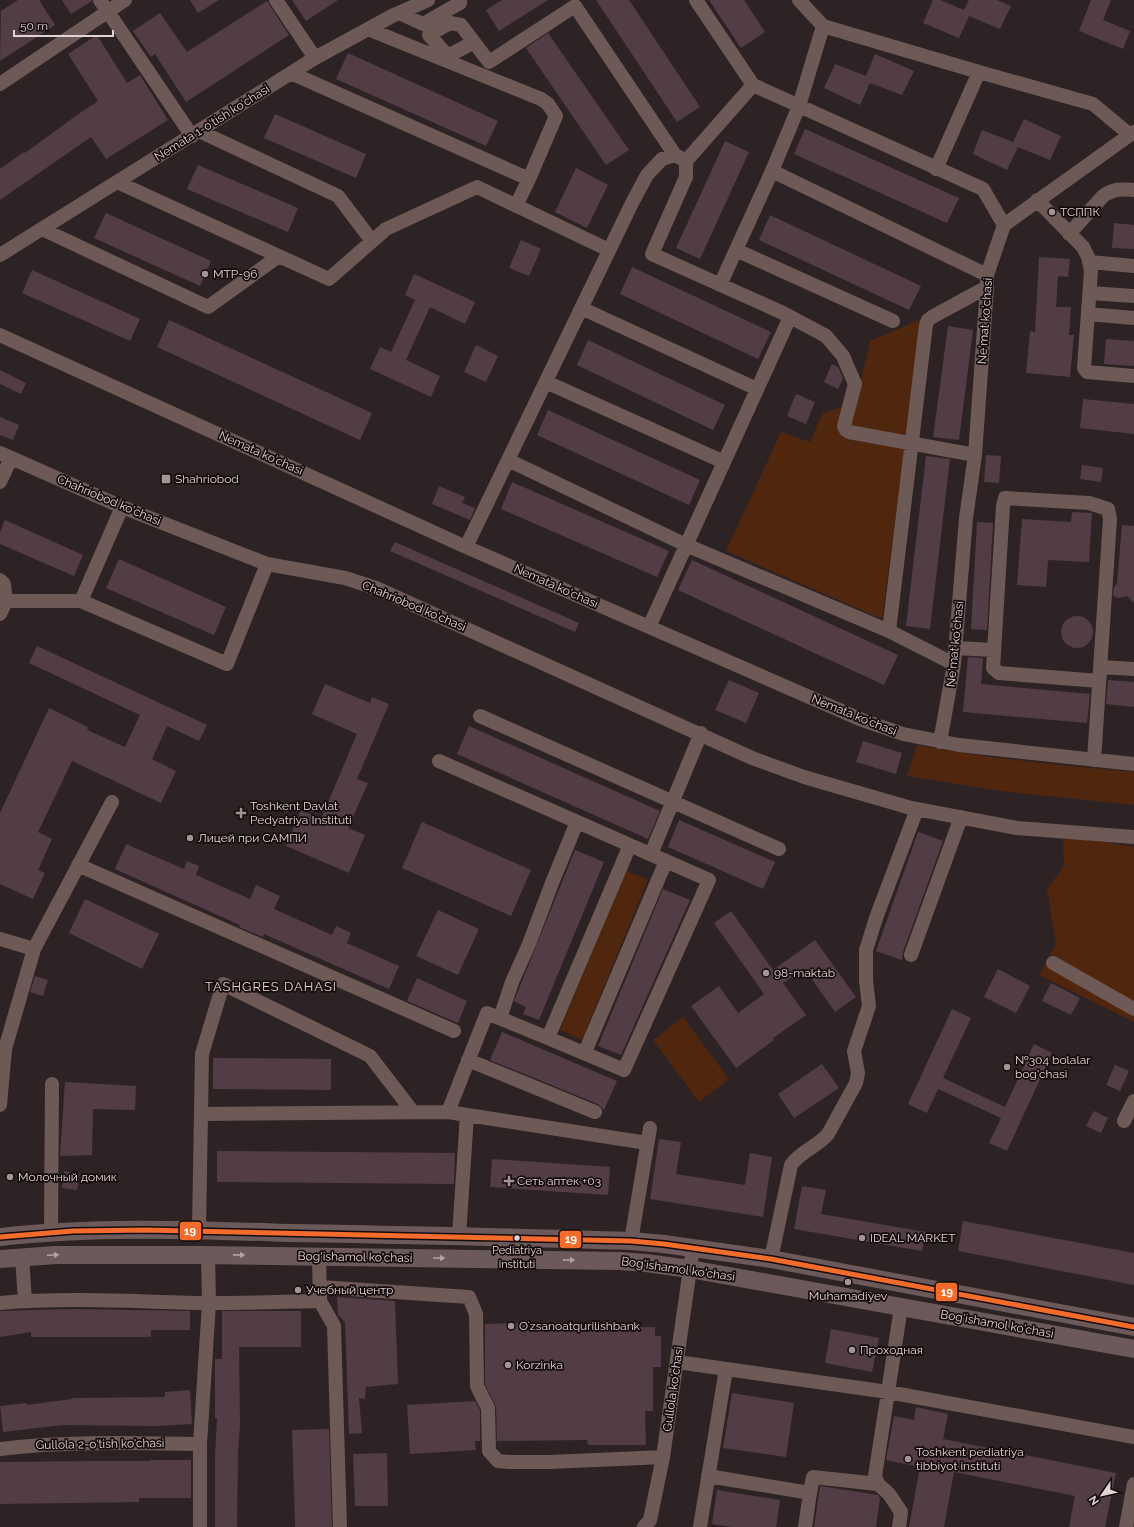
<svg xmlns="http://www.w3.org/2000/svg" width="1134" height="1527" viewBox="0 0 1134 1527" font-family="Raleway,sans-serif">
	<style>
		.green { fill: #50260f }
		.building { fill: #523d46 }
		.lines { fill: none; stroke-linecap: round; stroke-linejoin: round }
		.minor { stroke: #6d5a57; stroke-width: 14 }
		.major { stroke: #6c5a5a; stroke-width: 18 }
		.bus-1-casing { stroke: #150b0c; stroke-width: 8 }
		.bus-1 { stroke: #f36c2b; stroke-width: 5 }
		.oneway { fill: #b2a2a3 }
		.poi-dot { fill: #a29596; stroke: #150b0c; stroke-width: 1.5 }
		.bus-dot { fill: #e1d2d3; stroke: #150b0c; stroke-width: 1.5 }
		.labels { text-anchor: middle; stroke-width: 3.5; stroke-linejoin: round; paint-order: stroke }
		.bus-label { font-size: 11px; fill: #e1d2d3; stroke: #150b0c }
		.street-label { font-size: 12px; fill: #e1d2d3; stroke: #150b0c }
		.poi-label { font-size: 12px; fill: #e1d2d3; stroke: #150b0c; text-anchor: start }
		.neighbourhood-label { font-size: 13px; letter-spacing: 1px; fill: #e1d2d3; stroke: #150b0c }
		.line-badge { stroke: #150b0c; stroke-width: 1.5 }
		.badge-label { font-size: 11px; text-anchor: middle; font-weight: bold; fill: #fff }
	</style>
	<rect width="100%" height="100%" fill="#2e2324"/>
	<path class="green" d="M922,319L882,619L726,551L781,432L810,442L822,414L856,402L870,341Z
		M917,745C989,759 1061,765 1134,772V805L1000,791L907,776Z
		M1063,835L1134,847V1022L1039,975L1056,944L1047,889L1064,866Z
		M626,871L648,879L582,1040L560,1030Z
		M683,1017L729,1079L699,1102L653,1040Z"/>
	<path class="building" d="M18,0H39L55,25L0,61L1,11Z
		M62,0H92V1L71,14Z
		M190,0H219L198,13Z
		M292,0H338L306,21Z
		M502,0H548L499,31L486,10Z
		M596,0H629L700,107L677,122Z
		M709,0H744L765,32L741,48Z
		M933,0H940L964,10L969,0H997L1011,6L1000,29L969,16L959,38L923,23Z
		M1091,0H1111L1103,20L1130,31L1123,49L1079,31Z
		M267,1L289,35L186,102L155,54L151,57L133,31L160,13L187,52Z
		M548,33L629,150L606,165L526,48Z
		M97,35L127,83L140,75L168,120L106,159L91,137L0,200V169L24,152L25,153L77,115L98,101L68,54Z
		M348,53L498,121L486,146L336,79Z
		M875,54L914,71L902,95L870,83L860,105L824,88L835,64L866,76Z
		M275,114L366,154L356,178L264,138Z
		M1024,119L1061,136L1050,160L1018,147L1007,170L973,154L982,130L1013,142Z
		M805,129L959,198L947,223L794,154Z
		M725,141L749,152L700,259L676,248Z
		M198,165L298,208L288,232L187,189Z
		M576,168L608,185L587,228L555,212Z
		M106,213L211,261L200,286L94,238Z
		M770,215L921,286L909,310L759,240Z
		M1114,223L1134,225V249L1112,248Z
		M521,240L541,249L529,276L509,268Z
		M1039,257L1070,259L1068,277L1058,276L1056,307H1071L1069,335H1074L1070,377L1026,373L1030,331L1035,332Z
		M632,267L771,332L758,359L620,294Z
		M32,270L140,319L130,341L22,293Z
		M414,274L475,302L465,324L430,307L406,360L440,376L431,397L370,369L380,347L391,352L415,300L405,295Z
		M169,320L372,413L360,440L157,347Z
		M948,326L973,330L959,440L933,437Z
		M1106,339L1134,341V366L1104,364Z
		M588,340L725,405L713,430L577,365Z
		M476,345L498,356L486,382L464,372Z
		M832,364L838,367L843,378L838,389L824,382Z
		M0,370L26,383L21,394L0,384Z
		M796,394L815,402L806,424L787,416Z
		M1083,399L1134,404V434L1080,428Z
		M548,410L700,480L689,505L537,435Z
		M0,417L19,425L13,440L0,435Z
		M986,455L1001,456L999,483L984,482Z
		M926,456L950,459L930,629L906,626Z
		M1082,465L1103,468L1101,482L1080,479Z
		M512,482L669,551L657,577L501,509Z
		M439,486L465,497L462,503L475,508L470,520L432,504Z
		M1072,512L1092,513L1089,562L1048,560L1046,587L1017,585L1022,519L1071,522Z
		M5,520L83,555L74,576L0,544V532Z
		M977,522L993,523L987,630L971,629Z
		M1122,525L1134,526V603L1127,596L1118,598L1113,595L1114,587L1117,584Z
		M395,542L579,623L575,632L390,551Z
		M119,559L226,607L214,635L106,588Z
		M692,560L898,655L884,685L678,590Z
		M1061 632a16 16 0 1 1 32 0a16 16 0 1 1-32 0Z
		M37,646L207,725L199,741L167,726L152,759L176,771L161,803L72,761L38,832L52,839L38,870L45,873L33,899L0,884V813L49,708L88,727L87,730L125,747L140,715L29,663Z
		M968,657L983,658L981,684L1090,694L1087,723L963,712Z
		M729,680L759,693L746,723L715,710Z
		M1108,680L1134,682V707L1106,704Z
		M325,684L370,703L372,697L389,704L357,779L368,783L348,828L365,835L349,873L286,846L301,810L321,819L357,734L312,714Z
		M469,726L660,811L648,839L457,754Z
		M863,741L902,753L896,774L856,762Z
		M679,820L775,862L763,889L668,847Z
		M422,822L531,870L511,916L402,868Z
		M918,832L943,841L903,952L902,960L876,951Z
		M126,844L184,869L187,861L199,866L196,875L250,899L256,885L280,896L274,909L332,935L336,926L351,933L347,943L399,966L389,989L264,934L263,937L239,927L240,925L115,869Z
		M575,850L604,862L539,1020L523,1014L526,1007L514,1001Z
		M663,889L690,900L621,1055L598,1046Z
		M85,899L159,934L142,969L69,933Z
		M438,910L479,929L458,975L416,956Z
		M731,911L773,970L815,940L856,997L835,1012L804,968L783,983L806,1015L773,1038L774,1040L736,1068L691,1006L719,986L738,1013L764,994L714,923Z
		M998,969L1030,986L1016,1013L984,997Z
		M35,976L48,980L43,996L30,992Z
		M417,978L467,1001L458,1023L407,1001Z
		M1051,983L1080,998L1071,1015L1042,1001Z
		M952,1009L971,1018L943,1078L1005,1107L1034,1044L1052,1053L1007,1151L989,1143L1001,1118L938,1089L927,1113L908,1104Z
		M502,1032L617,1081L604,1110L598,1104L490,1060Z
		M213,1058L331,1059V1090L213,1089Z
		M822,1064L839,1088L794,1118L778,1094Z
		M1115,1065L1129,1071L1120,1091L1106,1085Z
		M65,1082L136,1086L135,1110L93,1109L92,1155L60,1156Z
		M1094,1111L1108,1118L1101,1133L1086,1126Z
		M659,1139L681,1142L676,1174L745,1185L750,1153L772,1157L763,1217L650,1199Z
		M217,1151L455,1153L454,1184L217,1182Z
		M492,1159L610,1167L608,1195L490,1187Z
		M64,1171L80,1174L77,1190L62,1188Z
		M802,1186L826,1190L821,1214L926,1232L922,1251L794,1229Z
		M963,1221L1134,1253V1285L958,1251Z
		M337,1297L395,1301L398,1384L366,1387L365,1399L359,1398L362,1433L349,1434L345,1322L338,1315Z
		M72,1309L190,1311V1330H151V1337H31V1332L0,1337V1311Z
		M222,1311H301V1347H239L240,1425L238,1453L237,1527H215V1456L217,1418H215V1359H222Z
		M563,1322V1326H572V1328L655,1327V1336H661V1367H653V1411H645L646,1445H588L587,1440L497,1441L496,1407L485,1384V1324Z
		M831,1329L879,1338L872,1372L825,1363Z
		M190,1390L192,1424L158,1426L63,1425L3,1432L0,1406L27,1403V1405L72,1399V1398L165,1397V1392Z
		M732,1393L794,1403L786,1457L723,1448Z
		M475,1401L480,1410V1441H475L476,1450L410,1454L407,1405Z
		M916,1407L948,1414L943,1439L1116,1473L1105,1527H1069L1075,1496L954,1472L944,1527H909L920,1467L886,1460L894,1416L914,1420Z
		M329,1429L332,1527H295L292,1430Z
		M387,1453L388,1506H355L353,1454Z
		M150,1460H191V1498H139V1502L0,1504V1462L95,1461H150Z
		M820,1486L878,1495L880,1498L876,1527H814Z
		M717,1490L780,1500L776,1527H732L712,1524Z"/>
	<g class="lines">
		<path class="minor" d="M100,0L192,136
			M276,0L315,58
			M696,0L753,85L983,189L1004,225L987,275V287L975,455L966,518L954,664L940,742
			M799,0L823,26
			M399,13L423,24L460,3V0
			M368,29L541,99L548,104L556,116L529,179
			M474,42L448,56L429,35L450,23L461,25L489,62L575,6L675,155
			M979,72L1093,104L1130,135
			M291,73L529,179L516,206
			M0,84L125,0
			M199,131L338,196L372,241
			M686,161L753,85
			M772,171L799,106L823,26L979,72L936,169
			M117,182L329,279L386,229L477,187L609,250
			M1037,200L1083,247L1088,257L1091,271L1084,368L1087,372L1134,376
			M1004,225L1134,132
			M42,229L208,307L279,256
			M1069,234L1103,196C1115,188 1121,189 1134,190
			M736,250L893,321
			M0,255L315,58L392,16L428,0
			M1089,262L1134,266
			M720,285L772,171L987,275
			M1090,293L1134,296
			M581,308L757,389
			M1088,314L1134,318
			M0,335L466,547L862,720L903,734L959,745L1134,764
			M546,382L724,462
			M0,453L122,507L267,564L345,578L376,588L752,758L804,777L911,808L1017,828L1134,837
			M508,460L686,545L889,631L954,664
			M0,482L11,458
			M466,547L632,203L647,175L662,159L675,155L686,161V177L652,254L783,313L826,336L843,356L855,384L844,426L846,430L849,432L975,455
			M0,580L4,584L6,601L0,614
			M6,601H81L227,664L267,564
			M81,601L122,507
			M649,627L790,317L783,313
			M889,631L926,325L928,320L932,317L987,287
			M956,648L994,650
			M1101,667L1134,669
			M480,716L779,849
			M1094,760L1110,519L1108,509L1089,503L1005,498L1003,506L993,668L999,673L1099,681
			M439,761C529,800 619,840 709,880L624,1070L548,1038L630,845
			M651,854L701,733
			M78,865L454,1031
			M0,939L34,949L5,1049L0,1105
			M34,949L112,802
			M911,955L961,817
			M1053,963L1134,1009
			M500,1018L512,982L529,944L552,883L577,822
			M548,1038L487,1013L448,1112L647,1143
			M585,1052L666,861
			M468,1060L595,1112
			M201,1114L448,1112
			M1124,1121L1134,1101
			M199,1230L202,1054L223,984L370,1056L413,1112
			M51,1232L52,1084
			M459,1236L467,1115
			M631,1241L650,1128
			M22,1257L25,1301
			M319,1257L320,1301L334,1326L340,1527
			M771,1259L791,1165C800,1152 818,1146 828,1134L856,1083L858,1073L854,1051L869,1006L866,981V950L876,918L917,809
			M320,1287L469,1297L476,1314L477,1386L488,1408L489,1451L498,1461L509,1462H550L663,1457
			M0,1303C70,1297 140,1302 210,1303C247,1303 283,1302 320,1301
			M901,1307L888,1392L1134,1437
			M677,1362L888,1392L875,1476L878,1484L889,1494L901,1512L899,1527
			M0,1449C66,1441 133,1443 200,1444
			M708,1476L810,1493L805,1527
			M810,1493L813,1477L878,1484
			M200,1527V1444L209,1303L208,1255
			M644,1527L650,1520L663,1457L693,1248
			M700,1527L726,1369
			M1126,1527L1134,1484"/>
		<path class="major" d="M0,1237C97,1226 195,1230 292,1233C405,1235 518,1237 631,1241L664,1244L771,1259L1134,1327
			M0,1259L56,1255H199L620,1261L646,1263L690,1269L1134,1349"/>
		<defs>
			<path id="bus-1" d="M0,1237L73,1231L146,1230L631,1241L664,1244L771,1259L1134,1327"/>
		</defs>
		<use href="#bus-1" class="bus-1-casing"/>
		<use href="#bus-1" class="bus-1"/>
	</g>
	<defs><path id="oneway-solid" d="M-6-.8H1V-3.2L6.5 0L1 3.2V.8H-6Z"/></defs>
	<g class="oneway">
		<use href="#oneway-solid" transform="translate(53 1255) rotate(-2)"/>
		<use href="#oneway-solid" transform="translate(239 1255) rotate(1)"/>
		<use href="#oneway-solid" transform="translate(439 1258)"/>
		<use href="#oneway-solid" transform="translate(569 1260) rotate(1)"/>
	</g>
	<g class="poi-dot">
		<circle cx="1052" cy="212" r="4"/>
		<circle cx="205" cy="274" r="4"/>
		<rect x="161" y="474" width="10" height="10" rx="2"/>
		<path d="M239 807h4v4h4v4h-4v4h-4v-4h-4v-4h4z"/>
		<circle cx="190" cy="838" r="4"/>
		<circle cx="766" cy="973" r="4"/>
		<circle cx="1007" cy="1067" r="4"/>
		<circle cx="10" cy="1177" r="4"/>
		<path d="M507 1175h4v4h4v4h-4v4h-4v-4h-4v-4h4z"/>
		<circle cx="862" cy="1238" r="4"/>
		<circle cx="848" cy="1282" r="4"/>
		<circle cx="298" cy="1290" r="4"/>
		<circle cx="511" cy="1326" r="4"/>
		<circle cx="852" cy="1350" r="4"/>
		<circle cx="508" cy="1365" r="4"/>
		<circle cx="908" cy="1459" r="4"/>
	</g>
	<circle class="bus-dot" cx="517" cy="1238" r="3.5"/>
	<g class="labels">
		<g class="bus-label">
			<text x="517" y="1254">Pediatriya<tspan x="517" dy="14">instituti</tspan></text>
		</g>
		<g class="street-label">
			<text transform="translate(212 123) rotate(-32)" y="4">Nemata 1-o'tish ko'chasi</text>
			<text transform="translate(985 321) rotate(-86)" y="4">Ne'mat ko'chasi</text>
			<text transform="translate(261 453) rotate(24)" y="4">Nemata ko'chasi</text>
			<text transform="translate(109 500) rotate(23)" y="4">Chahriobod ko'chasi</text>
			<text transform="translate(556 586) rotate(24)" y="4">Nemata ko'chasi</text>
			<text transform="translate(414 606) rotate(23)" y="4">Chahriobod ko'chasi</text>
			<text transform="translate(955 644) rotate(-84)" y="4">Ne'mat ko'chasi</text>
			<text transform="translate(854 715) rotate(22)" y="4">Nemata ko'chasi</text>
			<text transform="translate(355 1257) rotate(1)" y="4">Bog'ishamol ko'chasi</text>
			<text transform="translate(678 1269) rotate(8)" y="4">Bog'ishamol ko'chasi</text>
			<text transform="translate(997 1324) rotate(10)" y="4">Bog'ishamol ko'chasi</text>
			<text transform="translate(673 1389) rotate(-82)" y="4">Gullola ko'chasi</text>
			<text transform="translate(100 1444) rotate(-1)" y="4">Gullola 2-o'tish ko'chasi</text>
		</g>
		<g class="poi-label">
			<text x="1060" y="216">ТСППК</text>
			<text x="213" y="278">MTP-96</text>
			<text x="175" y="483">Shahriobod</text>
			<text x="250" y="810">Toshkent Davlat<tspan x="250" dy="14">Pedyatriya Instituti</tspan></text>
			<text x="198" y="842">Лицей при САМПИ</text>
			<text x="774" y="977">98-maktab</text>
			<text x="1015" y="1064">№304 bolalar<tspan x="1015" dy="14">bog'chasi</tspan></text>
			<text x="18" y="1181">Молочный домик</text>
			<text x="517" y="1185">Сеть аптек +03</text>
			<text x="870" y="1242">IDEAL MARKET</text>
			<text x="306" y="1294">Учебный центр</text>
			<text x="848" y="1300" text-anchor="middle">Muhamadiyev</text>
			<text x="519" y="1330">Oʻzsanoatqurilishbank</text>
			<text x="860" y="1354">Проходная</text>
			<text x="516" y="1369">Korzinka</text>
			<text x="916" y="1456">Toshkent pediatriya<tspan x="916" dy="14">tibbiyot instituti</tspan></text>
		</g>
		<g class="neighbourhood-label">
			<text x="271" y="991">TASHGRES DAHASI</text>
		</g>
	</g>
	<g class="line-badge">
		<rect x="179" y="1221" width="23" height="20" rx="4" fill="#f36c2b"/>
		<rect x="559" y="1230" width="23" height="19" rx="4" fill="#f36c2b"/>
		<rect x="935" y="1282" width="23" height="20" rx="4" fill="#f36c2b"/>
	</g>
	<g class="badge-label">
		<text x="190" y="1235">19</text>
		<text x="571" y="1243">19</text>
		<text x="947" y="1296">19</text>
	</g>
	<g transform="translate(1102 1495) rotate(236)" stroke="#150b0c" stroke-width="3" paint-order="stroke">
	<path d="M0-3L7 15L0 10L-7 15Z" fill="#e1d2d3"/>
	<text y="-6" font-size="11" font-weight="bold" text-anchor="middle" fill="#e1d2d3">N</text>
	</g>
	<path d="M14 30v6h99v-6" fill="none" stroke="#e1d2d3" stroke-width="2"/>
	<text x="20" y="30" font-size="12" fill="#e1d2d3" stroke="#150b0c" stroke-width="3" paint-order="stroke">50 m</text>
</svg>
